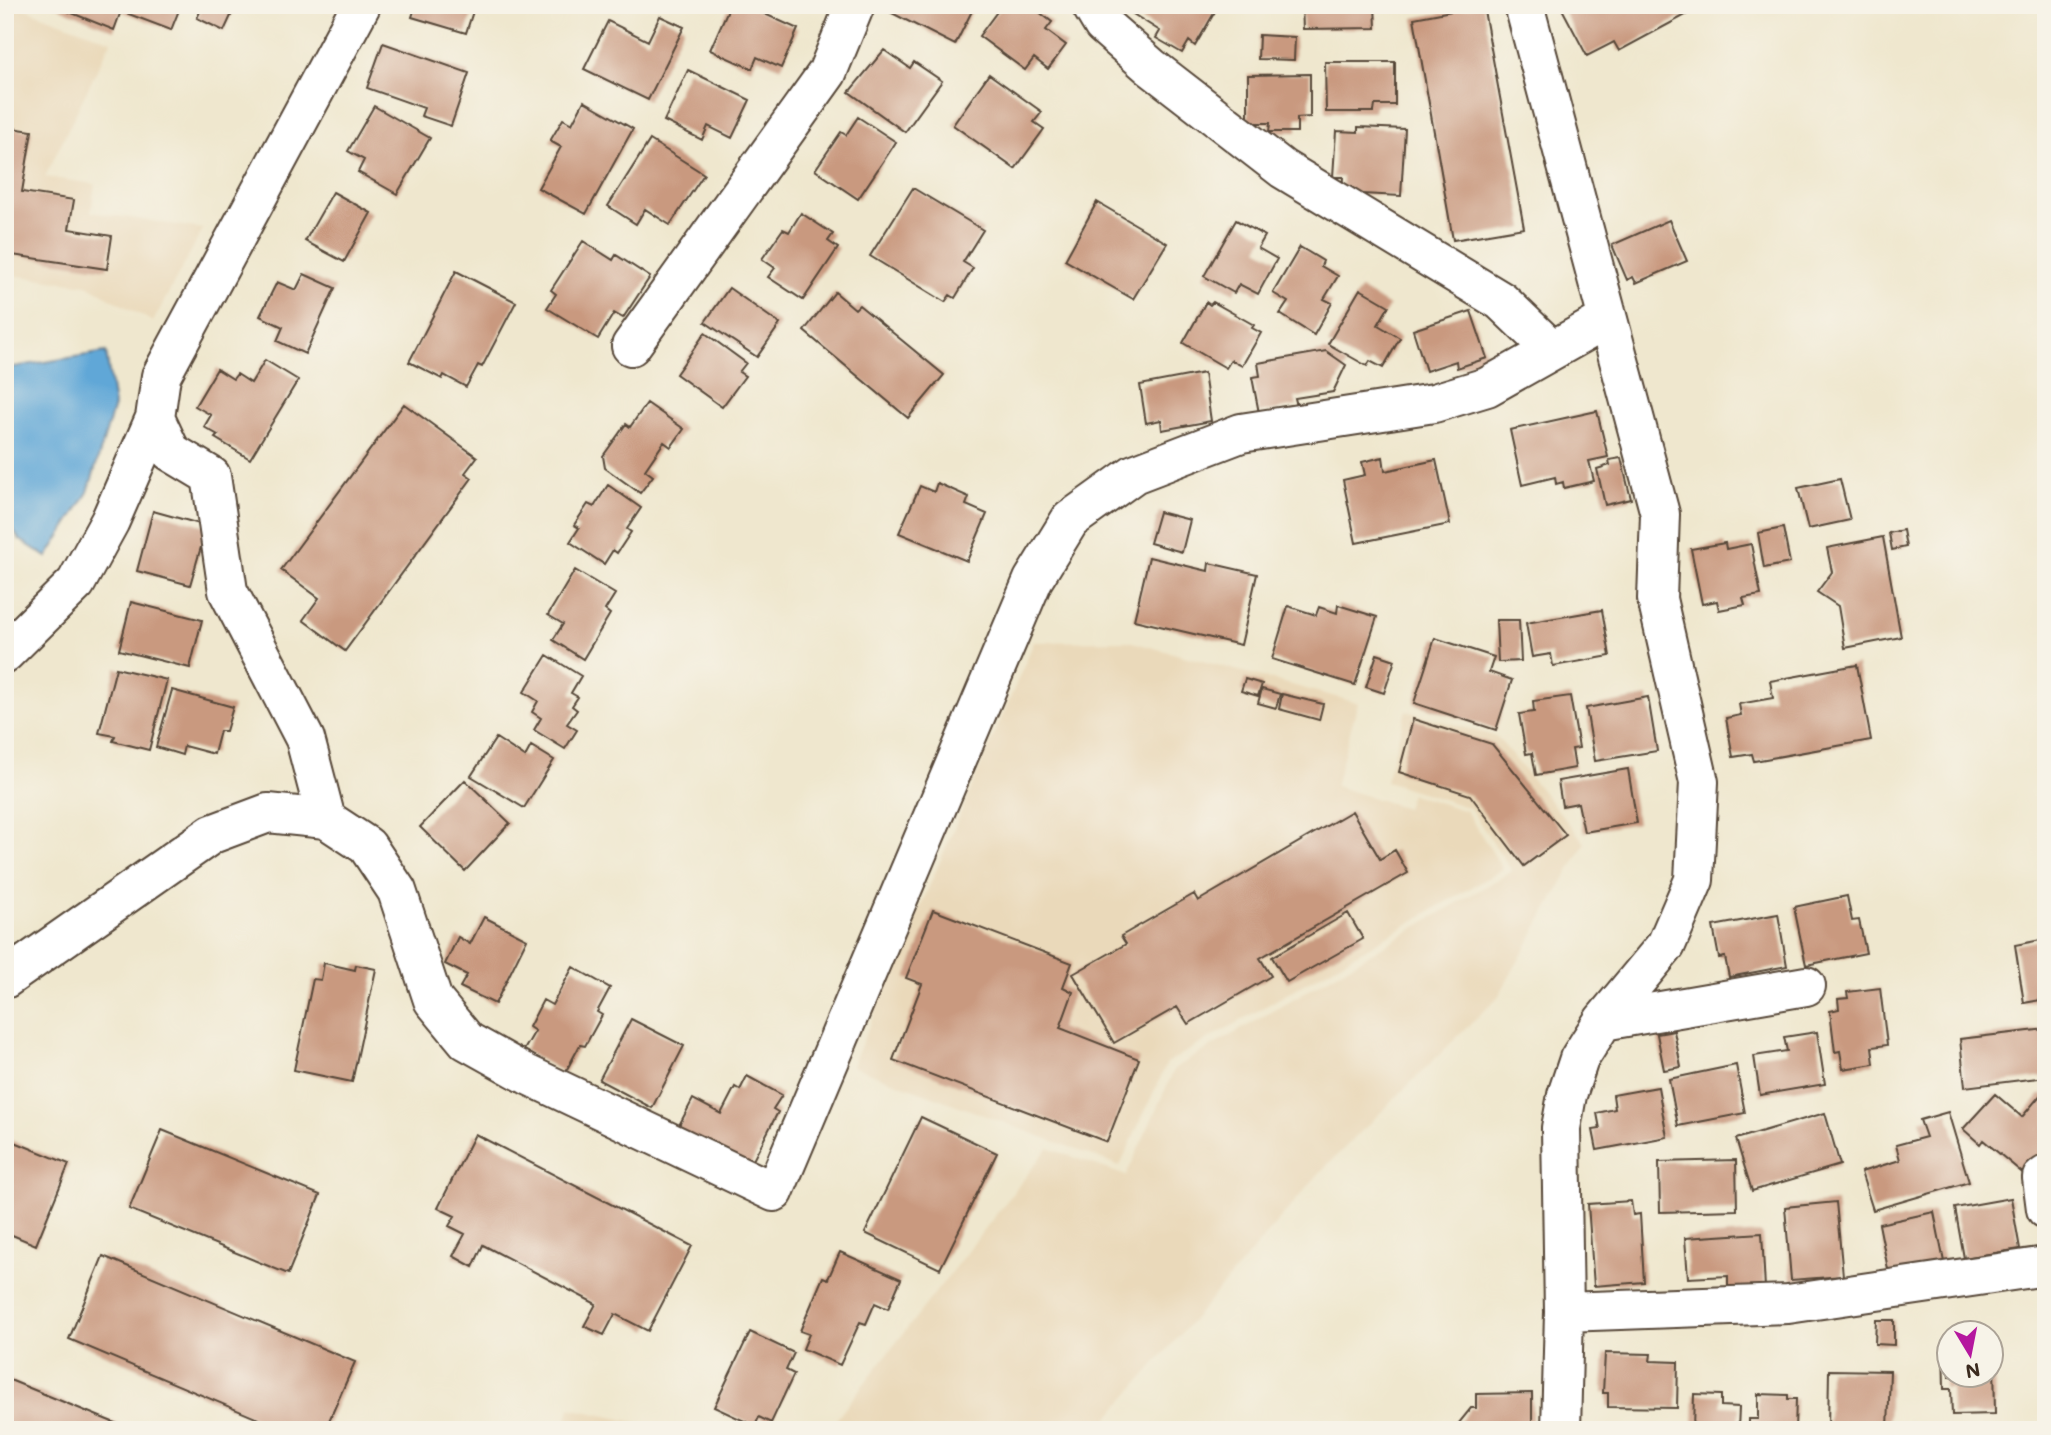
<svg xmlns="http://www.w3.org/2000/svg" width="2051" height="1435" viewBox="0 0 2051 1435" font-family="Mali,sans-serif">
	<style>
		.built { fill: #ead9ba }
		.water { fill: #61a7d7; stroke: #4e687a; stroke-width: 2 }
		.building { fill: #c9997f }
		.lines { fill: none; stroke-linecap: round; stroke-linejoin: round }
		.minor-casing { stroke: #564638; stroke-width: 42 }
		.minor { stroke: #fff; stroke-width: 38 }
	</style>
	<rect width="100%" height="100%" fill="#f7f3e8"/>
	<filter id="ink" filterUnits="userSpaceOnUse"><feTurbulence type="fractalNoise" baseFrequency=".0143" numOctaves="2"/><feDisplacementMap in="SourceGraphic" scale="14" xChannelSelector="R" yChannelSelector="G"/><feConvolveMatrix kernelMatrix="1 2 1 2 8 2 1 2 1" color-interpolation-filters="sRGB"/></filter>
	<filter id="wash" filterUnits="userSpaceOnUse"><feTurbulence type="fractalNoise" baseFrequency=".00686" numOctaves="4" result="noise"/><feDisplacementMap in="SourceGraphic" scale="28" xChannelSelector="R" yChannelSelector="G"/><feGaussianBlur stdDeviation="1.57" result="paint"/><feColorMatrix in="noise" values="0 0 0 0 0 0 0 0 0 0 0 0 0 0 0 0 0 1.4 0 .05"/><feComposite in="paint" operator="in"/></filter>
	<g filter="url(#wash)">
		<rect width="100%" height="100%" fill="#efe7ce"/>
		<path class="built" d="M5,5H15L111,41L45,177L95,184L91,212L203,229L153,322L87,285L5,274Z
			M1128,641L1358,703L1335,786L1406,808L1411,794L1466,811L1503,869L1167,1063L1120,1166L852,1066L1034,642Z
			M1406,711L1497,737L1585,843L1498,997L1323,1169L1098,1430H828L1048,1148L1126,1176L1175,1068L1512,871L1470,808L1386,781Z
			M570,1408L671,1430H564Z"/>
		<path class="water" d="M106,352L114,406L88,492L47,557L19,539L5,515L7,368Z"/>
		<g id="blocks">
			<path class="building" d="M52,5H181L171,30L121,11L114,30Z
				M203,5H236L224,31L197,18Z
				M416,5H475L466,33L412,17Z
				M542,5H563L560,12Z
				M730,5H745L798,29L781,68L757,57L752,69L710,50Z
				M886,5H975L955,45L884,9Z
				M1002,5H1030L1052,22L1046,30L1066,45L1048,69L1034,58L1025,70L979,36Z
				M1139,5H1212L1217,8L1195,46L1189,41L1182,53L1156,38L1160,31L1133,14Z
				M1302,5H1375L1376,28L1303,29Z
				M1483,5L1524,228L1453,240L1414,18Z
				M1560,5H1704L1619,51L1614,42L1587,56Z
				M660,16L684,27L648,100L584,69L608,21L648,41Z
				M1259,35L1295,37L1294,60L1258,59Z
				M383,43L469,73L451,126L421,116L424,108L367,88Z
				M884,50L910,68L914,62L942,81L905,132L849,92Z
				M1325,62H1395V105H1375L1374,112H1326Z
				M688,70L750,100L732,138L708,126L702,140L664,121Z
				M989,74L1042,112L1034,122L1044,129L1015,169L953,125Z
				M1310,74V117L1297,118V132H1269L1270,123H1248V75Z
				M584,101L633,129L586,214L538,188L561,147L550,141L563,119L572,124Z
				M374,106L430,138L397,194L358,172L364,160L348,151Z
				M858,117L896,142L858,199L815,170L841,132L846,135Z
				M5,127L32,131L22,192L74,200L69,229L112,236L107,269L5,254Z
				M1358,127L1405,129L1401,196L1342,193L1343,177H1333L1336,131L1358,132Z
				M650,140L704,174L670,225L645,209L636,224L608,206Z
				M913,188L983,230L963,262L973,268L955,298L950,295L945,302L870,256Z
				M333,192L371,213L344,262L305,241Z
				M1097,202L1167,243L1133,299L1065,260Z
				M801,213L833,234L828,241L838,248L803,300L768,277L775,268L762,259L783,229L789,232Z
				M1236,220L1265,236L1258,248L1277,259L1258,294L1239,284L1234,293L1204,276Z
				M1669,220L1687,261L1636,283L1633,277L1627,280L1612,245Z
				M583,241L613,260L616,255L650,277L623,318L614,313L598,339L547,308L556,294L551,290Z
				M1300,247L1323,261L1321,266L1338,276L1324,299L1332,303L1314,335L1280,314L1288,302L1273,293Z
				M456,271L516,302L482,367L478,365L466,387L444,375L442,379L409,362Z
				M304,274L335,288L305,354L277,341L283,327L260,316L277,282L296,290Z
				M729,288L780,324L757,357L705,322Z
				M1360,289L1389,306L1378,325L1400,338L1383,368L1370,361L1367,366L1328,344Z
				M835,292L855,309L859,305L944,375L908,418L804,331Z
				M1206,302L1210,305L1213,302L1254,325L1252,328L1261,333L1242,366L1231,360L1226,368L1183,343Z
				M1471,311L1487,358L1457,368L1456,361L1426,371L1413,330Z
				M705,333L746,363L739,372L745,376L722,407L676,374Z
				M1326,351L1346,365L1333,392L1295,398L1297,406L1259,413L1252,377L1260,376L1258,363Z
				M265,360L298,380L250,459L215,438L218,435L204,427L211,415L195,406L217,369L233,379L237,374L251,383Z
				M1204,373L1211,421L1162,430L1161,420L1146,423L1140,385Z
				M647,403L684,429L671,447L664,442L645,470L653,476L640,493L605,468L603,456L626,424L630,427Z
				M404,404L477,457L465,473L472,478L345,651L303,620L319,598L281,570Z
				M1597,411L1608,457L1589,461L1594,481L1564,488L1563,482L1556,484L1555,477L1522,485L1510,430Z
				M1383,457L1385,471L1436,460L1450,524L1356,543L1343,480L1365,475L1362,462Z
				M1621,458L1631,499L1605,505L1597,469L1610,465L1609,460Z
				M1840,479L1850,520L1808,529L1798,488Z
				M937,483L969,497L966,505L987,514L967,561L899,533L920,486L934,492Z
				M608,485L641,508L627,529L631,532L617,553L613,550L604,564L570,542L579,528L574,525L588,504L594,507Z
				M153,511L207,526L190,585L137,571Z
				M1159,512L1190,520L1182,552L1150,543Z
				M1783,528L1790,563L1764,568L1758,533Z
				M1903,530L1906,547L1892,550L1889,533Z
				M1883,537L1901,637L1845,648L1838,606L1817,592L1832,572L1827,548Z
				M1725,543L1726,549L1751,544L1761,595L1743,598L1745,605L1719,610L1717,601L1702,604L1691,549Z
				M1149,557L1208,571L1209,563L1257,574L1241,645L1134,620Z
				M575,570L615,594L605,610L610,614L583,659L553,640L563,624L548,615Z
				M131,602L202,620L190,668L119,650Z
				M1338,605L1377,617L1355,685L1272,659L1288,606L1316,615L1319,607L1337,613Z
				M1602,610L1610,656L1553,666L1551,654L1532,657L1526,623Z
				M1496,620H1519L1521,661L1498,662Z
				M1435,638L1494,657L1489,672L1512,680L1496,730L1414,703Z
				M1377,654L1395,660L1384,693L1366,687Z
				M547,655L581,676L571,693L578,697L572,706L577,710L567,724L577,730L565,749L534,730L541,718L532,712L538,701L524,692Z
				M1857,665L1871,740L1754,761L1752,754L1733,757L1726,718L1741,715L1739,704L1773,698L1770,681Z
				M116,668L167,680L149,750L113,741L115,736L99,733Z
				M1245,679L1262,684L1258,696L1241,691Z
				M1262,689L1280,694L1276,708L1258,703Z
				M172,690L233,707L226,731H220L214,754L184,746L182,755L156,747Z
				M1282,694L1323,704L1319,720L1279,709Z
				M1570,696L1579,748L1572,749L1575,768L1536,775L1532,753L1526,754L1519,714L1534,712L1533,701Z
				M1648,697L1657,751L1595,761L1586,708Z
				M1413,719L1492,744L1566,835L1524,866L1470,795L1399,772Z
				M496,738L525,757L531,746L554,760L524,808L471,776Z
				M1628,769L1637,823L1584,832L1578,803L1562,806L1558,781Z
				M465,780L510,823L465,871L420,827Z
				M1352,811L1380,859L1395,850L1408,873L1260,958L1271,976L1188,1024L1177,1007L1114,1043L1073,974L1126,944L1121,936L1194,894L1198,901Z
				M1847,896L1852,921L1859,920L1866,953L1806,965L1794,907Z
				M933,910L1072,963L1063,987L1073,992L1060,1028L1139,1059L1107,1142L893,1060L922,984L906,978Z
				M1348,913L1363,939L1287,982L1272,957Z
				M1778,914L1787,966L1729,977L1725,957L1719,958L1713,926Z
				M484,917L527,939L495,1004L460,987L467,975L445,964L458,937L470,944Z
				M2046,939V999L2024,1003L2015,945Z
				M324,963L355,970L356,965L376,969L352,1082L294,1070L313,979L321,980Z
				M573,967L610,988L597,1012L602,1015L585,1046L580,1045L565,1073L524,1050L535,1031L529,1027L543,1000L552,1005Z
				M1880,988L1887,1045L1872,1047L1874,1064L1843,1069L1840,1051L1835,1052L1830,1011L1839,1009L1838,999L1848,998L1847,992Z
				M631,1019L684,1046L652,1108L599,1080Z
				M2046,1029V1077L1965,1087L1960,1039Z
				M1674,1031L1681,1067L1664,1070L1657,1034Z
				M1817,1032L1825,1084L1760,1095L1754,1056L1787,1051L1784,1037Z
				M1736,1065L1745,1113L1678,1126L1669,1079Z
				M747,1076L782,1095L773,1109L778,1112L749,1168L676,1131L693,1099L721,1114L735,1087L740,1090Z
				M1658,1087L1667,1137L1597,1150L1593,1130L1600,1129L1597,1113L1615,1109L1613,1095Z
				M2042,1093L2046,1096V1151L2025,1175L1983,1140L1980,1144L1963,1129L1995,1094L2022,1117Z
				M1948,1112L1969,1182L1873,1210L1861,1172L1900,1160L1896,1145L1926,1137L1920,1120Z
				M1825,1113L1840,1165L1752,1191L1736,1139Z
				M921,1117L997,1153L940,1269L865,1233Z
				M162,1130L320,1195L288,1274L129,1209Z
				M475,1134L692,1246L648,1331L615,1314L604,1335L584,1326L596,1304L483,1245L473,1267L453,1256L465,1234L449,1226L455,1216L438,1208Z
				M5,1138L69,1164L36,1245L5,1232Z
				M1736,1160L1737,1210L1660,1212L1659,1162Z
				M2011,1198L2020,1249L1964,1258L1955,1208Z
				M1631,1201L1633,1215L1640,1214L1644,1282L1594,1286L1588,1204Z
				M1836,1202L1843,1276L1791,1280L1785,1207Z
				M1934,1212L1944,1262L1889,1274L1879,1224Z
				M1762,1233L1765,1288L1728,1291V1276L1688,1278L1685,1238Z
				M840,1252L901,1279L888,1309L875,1303L866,1324L860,1322L840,1365L803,1349L809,1334L800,1331L823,1277L828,1279Z
				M103,1256L355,1362L325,1430H284L69,1339Z
				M1876,1320H1894V1345L1875,1344Z
				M750,1332L794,1353L786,1370L794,1374L771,1423L759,1417L755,1426L714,1407Z
				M1943,1345H1950V1376H1992L1994,1362L1995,1414L1952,1415L1951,1389H1944Z
				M1605,1353L1651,1354L1650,1361L1678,1362L1677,1408L1608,1407V1393H1603Z
				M1829,1370L1890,1371L1888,1430H1828Z
				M5,1378L132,1430H5Z
				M1532,1393V1428L1536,1427V1430H1458V1424L1471,1408H1476V1394Z
				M1694,1394L1721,1395V1406L1739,1407L1738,1430H1693Z
				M1758,1394L1788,1395V1399H1796L1795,1430H1749V1419H1758Z"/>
		</g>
	</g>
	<g filter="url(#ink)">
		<use href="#blocks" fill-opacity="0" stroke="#564638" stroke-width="2"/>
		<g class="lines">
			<defs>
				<path id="minor" d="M1091,5L1103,25L1151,67L1283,169L1501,301L1552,350
					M1524,5L1660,514L1657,599L1699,782L1694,880L1666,945L1603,1021L1579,1059L1567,1095L1561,1128L1564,1312L1561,1430
					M631,346L827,73L855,5
					M155,418L171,452L211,476L228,591L305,739L326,819
					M5,653L76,583L110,521L155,418L161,376L361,5
					M5,979L212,834L268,813L326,819L367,846L397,891L433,1000L467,1041L528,1075L774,1192L1033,580L1070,520L1134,474L1241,433L1434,403L1487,387L1606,320
					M1603,1021L1806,986
					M2046,1175L2042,1178L2046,1209
					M1564,1312L1788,1304L2046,1266"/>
			</defs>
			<use href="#minor" class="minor-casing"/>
			<use href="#minor" class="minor"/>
		</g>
	</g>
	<rect width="2051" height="1435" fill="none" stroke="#f7f3e8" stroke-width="28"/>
	<g transform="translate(1970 1354) rotate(170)"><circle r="33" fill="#f7f3e8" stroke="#aca397" stroke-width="2"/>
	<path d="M0-5L12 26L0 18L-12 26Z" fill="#b5179e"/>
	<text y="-10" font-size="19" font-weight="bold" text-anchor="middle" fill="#3b2a1e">N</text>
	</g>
</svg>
